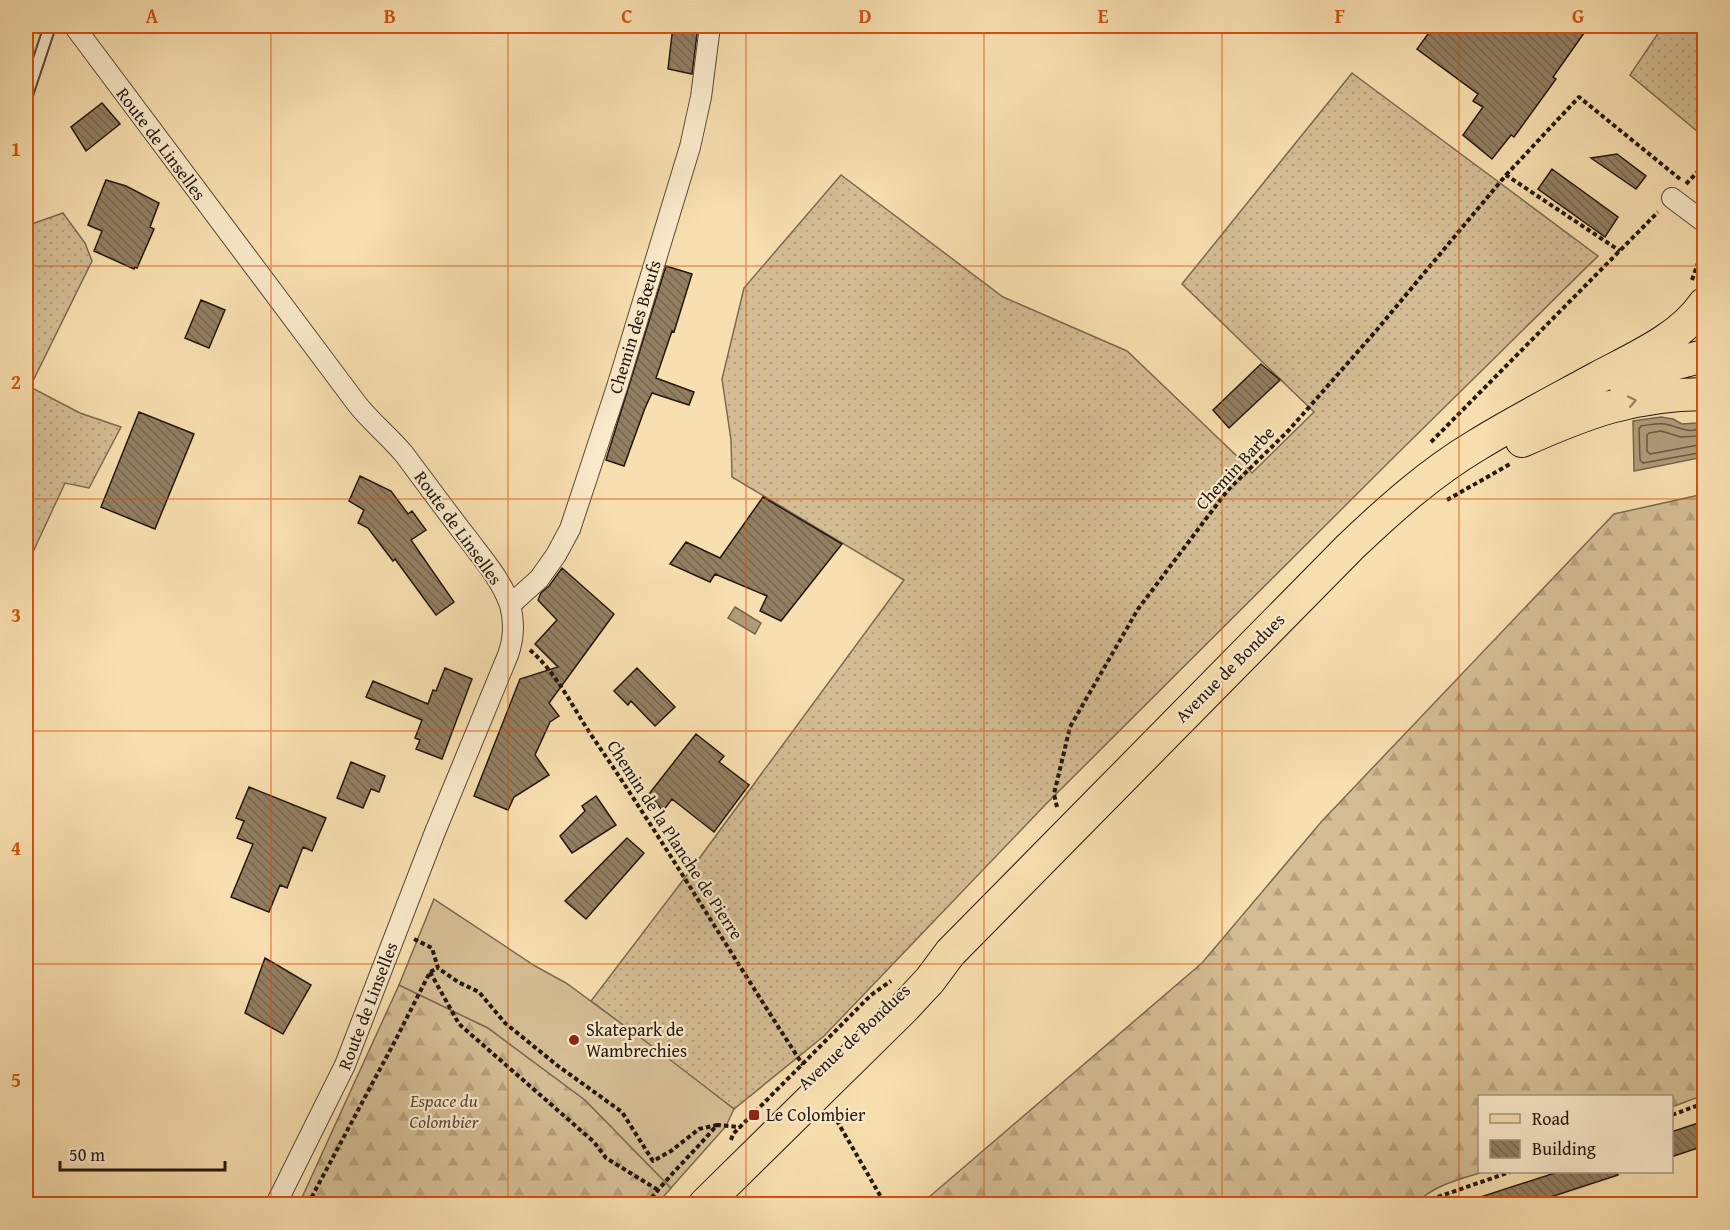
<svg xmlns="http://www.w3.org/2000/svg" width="1730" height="1230" viewBox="0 0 1730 1230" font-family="'Gentium Book Plus',serif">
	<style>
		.grass { fill: url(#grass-dots); stroke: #7c6a52; stroke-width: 1.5 }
		.forest { fill: url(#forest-firs); stroke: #7c6a52; stroke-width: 1.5 }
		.pitch { fill: #d4bd94; stroke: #7c6a52; stroke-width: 1.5 }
		.water { fill: #b09b79; stroke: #78664f; stroke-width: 1.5 }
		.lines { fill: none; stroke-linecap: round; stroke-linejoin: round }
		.shore { stroke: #6a5944; stroke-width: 1.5 }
		.building { fill: url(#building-back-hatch); stroke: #23170f; stroke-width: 1.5 }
		.lane-casing { stroke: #584937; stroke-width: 14 }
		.street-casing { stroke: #584937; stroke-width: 22 }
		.primary-casing { stroke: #23170f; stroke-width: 34 }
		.path { stroke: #23170f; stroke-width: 4; stroke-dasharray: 4.5 3; stroke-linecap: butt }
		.lane { stroke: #faeacb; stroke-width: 10 }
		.street { stroke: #faeacb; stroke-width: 20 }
		.primary { stroke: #f8dfaf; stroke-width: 32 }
		.oneway { stroke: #988567 }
		.grid { fill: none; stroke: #d4520c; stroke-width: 1.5; stroke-opacity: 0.55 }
		.poi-dot { fill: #8f2418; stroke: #faeacb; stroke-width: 2 }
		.labels { text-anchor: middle; stroke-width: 4.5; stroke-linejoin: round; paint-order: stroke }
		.street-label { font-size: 18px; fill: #23170f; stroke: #faeacb }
		.poi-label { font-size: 18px; fill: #23170f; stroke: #faeacb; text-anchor: start }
		.park-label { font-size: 18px; font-style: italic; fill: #584937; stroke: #faeacb }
		.neatline { fill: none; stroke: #d4520c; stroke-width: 2 }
		.grid-label { font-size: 20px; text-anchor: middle; font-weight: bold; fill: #d4520c }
	</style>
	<defs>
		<pattern id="grass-dots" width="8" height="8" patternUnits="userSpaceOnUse" patternTransform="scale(1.5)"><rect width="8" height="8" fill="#d4bd94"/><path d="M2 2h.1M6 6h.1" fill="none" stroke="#b6a27e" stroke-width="1.8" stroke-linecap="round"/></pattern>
		<pattern id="forest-firs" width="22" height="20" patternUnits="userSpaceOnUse" patternTransform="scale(1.5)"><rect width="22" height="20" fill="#d4bd94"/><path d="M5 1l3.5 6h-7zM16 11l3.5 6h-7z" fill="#b6a27e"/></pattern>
		<pattern id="building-back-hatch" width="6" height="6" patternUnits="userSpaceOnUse" patternTransform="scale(1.5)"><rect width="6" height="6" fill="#927f62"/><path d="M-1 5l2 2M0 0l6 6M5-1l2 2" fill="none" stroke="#77674f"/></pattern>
	</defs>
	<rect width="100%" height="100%" fill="#f8dfaf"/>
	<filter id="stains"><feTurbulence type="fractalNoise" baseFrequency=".00333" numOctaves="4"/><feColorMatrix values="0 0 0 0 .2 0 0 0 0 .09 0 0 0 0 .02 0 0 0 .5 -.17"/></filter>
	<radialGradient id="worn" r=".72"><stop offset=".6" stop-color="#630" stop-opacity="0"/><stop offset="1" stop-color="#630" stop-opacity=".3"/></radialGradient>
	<path class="grass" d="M1663,26H1704V137L1630,75Z
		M1352,73L1598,256L1396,455L1045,805L824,1036L734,1109L591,1001L690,871L904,580L732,477L731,440L722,379L744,288L841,175L1003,297L1127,351L1240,459L1252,473L1314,412L1182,284Z
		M63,213L85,243L92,261L30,387L80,413L121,427L89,488L65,483L26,567V226Z"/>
	<path class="forest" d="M1704,494V1095L1672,1107V1096H1480V1172H1483C1460,1179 1431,1186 1416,1204H921L1202,963L1322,821L1614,514Z
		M399,985L488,1028L585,1100L671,1188L657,1204H299Z"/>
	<path class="pitch" d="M434,899L535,966L566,983L660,1052L734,1109L726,1126L671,1188L585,1100L488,1028L399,985Z"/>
	<path class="water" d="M1704,414V457L1634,471L1633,421L1661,417L1673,419L1682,424L1697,423Z
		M735,607L761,623L755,634L728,618Z"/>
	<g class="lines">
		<path class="shore" d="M1704,423C1694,438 1678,426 1665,424C1657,423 1649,425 1641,426L1639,429L1640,460L1643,463L1704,452
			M1704,434L1698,436L1681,437L1661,431L1649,433L1647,435V451L1650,454L1704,444"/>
	</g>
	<path class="building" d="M673,26H698L692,74L668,69Z
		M1434,26H1589L1553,77L1556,79L1514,137L1511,135L1492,159L1463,135L1483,107L1473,101L1478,94L1417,49Z
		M102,103L120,124L86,151L71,127Z
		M1617,154L1646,176L1636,189L1591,158Z
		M1552,169L1618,217L1605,237L1538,189Z
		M106,180L126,186L159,203L150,227L154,229L137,268L135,267L134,269L94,251L102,231L88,225Z
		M666,266L692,274L674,332L672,331L656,378L694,392L689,405L652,393L645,408L624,466L606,460Z
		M201,300L225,310L209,348L185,338Z
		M1261,364L1280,380L1229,428L1213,410Z
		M139,412L194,434L155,529L101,507Z
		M360,476L391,491L408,514L412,511L426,530L411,540L454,602L436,615L395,559L393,561L368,528L358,523L364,510L349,501Z
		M763,497L842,544L781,621L760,611L767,596L715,574L710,582L670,564L686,542L720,558Z
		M562,568L614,614L549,703L559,716L550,722L535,755L549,775L514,797L508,810L474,796L520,679L558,667L535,644L557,620L538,600L541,593L549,586Z
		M445,668L472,679L442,759L416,749L420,740L415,738L422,720L366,697L373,681L428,704L433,690L436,691Z
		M637,668L675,707L655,726L631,701L628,705L614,691Z
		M696,734L724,756L719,762L749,785L714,832L672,799L663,811L649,794Z
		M351,762L385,776L379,792L371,789L363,808L337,798Z
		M249,787L326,818L312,851L303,847L287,888L280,885L269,912L231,897L253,844L237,838L244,821L236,818Z
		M596,796L616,825L572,853L560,836L585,811L582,806Z
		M627,838L644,853L586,919L565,901Z
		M265,958L311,985L283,1034L245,1013Z
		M1704,1121V1146L1671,1157V1132Z
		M1558,1172H1617L1618,1175L1529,1204H1468V1201Z"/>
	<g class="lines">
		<defs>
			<path id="lane" d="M26,98L50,26"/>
			<path id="street" d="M74,26L357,404C371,422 389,436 404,454C425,482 446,511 468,539C483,559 502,581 510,605C515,623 514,638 508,655L435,832L345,1065L276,1204
				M1672,198L1704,222
				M510,605L539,579L556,555L570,529L617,387L690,147L701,97L710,26"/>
			<path id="primary" d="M1623,380L1646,371L1704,356
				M1522,441C1587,412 1632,395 1704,394
				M705,1204L904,1008L930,980L950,953L1350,547C1390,509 1430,473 1477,445C1516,421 1557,400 1597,378C1634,358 1680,339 1704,304"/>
		</defs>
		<use href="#lane" class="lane-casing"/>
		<use href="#street" class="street-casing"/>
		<use href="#primary" class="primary-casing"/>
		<path class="path" d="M1506,175L1579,97L1680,179
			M1686,184L1704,165
			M1692,280L1699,260L1701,241
			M1431,442L1658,212
			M1447,500L1510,464
			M530,650C559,675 574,711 596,742C668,848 733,958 803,1065
			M1057,807L1054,794L1070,727L1138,609L1227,491L1289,430L1375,332L1506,175L1620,251
			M414,939L432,948L438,968L458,982L479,992L505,1023L558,1066L622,1112L653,1161L671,1151L699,1129L717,1125
			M430,972L459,1024L594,1142L606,1158L658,1190
			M833,1114L885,1204
			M1672,1115L1704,1103
			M731,1140L733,1134L871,995L891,981
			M308,1204L395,1041L430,972L438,968
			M647,1204C668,1176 694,1152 717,1125L740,1127
			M1425,1204L1429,1200L1510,1172"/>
		<use href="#lane" class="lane"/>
		<use href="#street" class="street"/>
		<use href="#primary" class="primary"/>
	</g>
	<defs><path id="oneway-chevron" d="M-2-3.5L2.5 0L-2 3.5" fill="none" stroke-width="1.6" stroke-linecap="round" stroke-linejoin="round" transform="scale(1.5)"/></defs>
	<use class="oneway" href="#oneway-chevron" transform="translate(1632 401) rotate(-12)"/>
	<path class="grid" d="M271,26V1204M508,26V1204M746,26V1204M984,26V1204M1222,26V1204M1459,26V1204M26,266H1704M26,499H1704M26,731H1704M26,964H1704"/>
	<g class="poi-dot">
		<circle cx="574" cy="1040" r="6"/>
		<rect x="748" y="1109" width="12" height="12" rx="3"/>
	</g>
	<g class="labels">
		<g class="street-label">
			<text transform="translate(161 144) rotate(53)" y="6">Route de Linselles</text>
			<text transform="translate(635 327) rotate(-73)" y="6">Chemin des Bœufs</text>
			<text transform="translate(1235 468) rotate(-47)" y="6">Chemin Barbe</text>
			<text transform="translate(458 528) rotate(54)" y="6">Route de Linselles</text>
			<text transform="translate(1230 668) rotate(-45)" y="6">Avenue de Bondues</text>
			<text transform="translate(675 840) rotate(57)" y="6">Chemin de la Planche de Pierre</text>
			<text transform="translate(368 1006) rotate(-69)" y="6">Route de Linselles</text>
			<text transform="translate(854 1037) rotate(-43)" y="6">Avenue de Bondues</text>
		</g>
		<g class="poi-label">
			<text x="586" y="1036">Skatepark de<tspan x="586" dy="21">Wambrechies</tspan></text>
			<text x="766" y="1121">Le Colombier</text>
		</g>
		<g class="park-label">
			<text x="444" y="1107">Espace du<tspan x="444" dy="21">Colombier</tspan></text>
		</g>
	</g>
	<rect width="1730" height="1230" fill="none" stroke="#f8dfaf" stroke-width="66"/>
	<rect x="1478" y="1095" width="195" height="78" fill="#faeacb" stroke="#a49680" stroke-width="1.5"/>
	<rect x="1490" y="1114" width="30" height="9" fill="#f8dfaf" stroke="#a49680" stroke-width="1.5"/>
	<text x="1532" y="1125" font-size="18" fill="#23170f">Road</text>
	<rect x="1490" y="1140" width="30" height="18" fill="url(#building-back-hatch)" stroke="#a49680" stroke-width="1.5"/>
	<text x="1532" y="1155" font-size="18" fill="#23170f">Building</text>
	<path d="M60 1161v9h165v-9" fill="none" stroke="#23170f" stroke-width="3"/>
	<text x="69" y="1161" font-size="18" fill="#23170f" stroke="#faeacb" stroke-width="4.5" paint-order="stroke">50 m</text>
	<rect x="33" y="33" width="1664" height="1164" class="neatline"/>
	<g class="grid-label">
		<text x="152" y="23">A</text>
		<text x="390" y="23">B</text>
		<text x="627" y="23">C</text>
		<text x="865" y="23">D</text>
		<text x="1103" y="23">E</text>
		<text x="1340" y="23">F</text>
		<text x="1578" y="23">G</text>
		<text x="16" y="156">1</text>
		<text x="16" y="389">2</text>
		<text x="16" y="622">3</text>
		<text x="16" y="855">4</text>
		<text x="16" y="1087">5</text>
	</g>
	<rect width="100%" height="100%" filter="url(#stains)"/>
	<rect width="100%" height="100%" fill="url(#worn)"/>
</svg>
